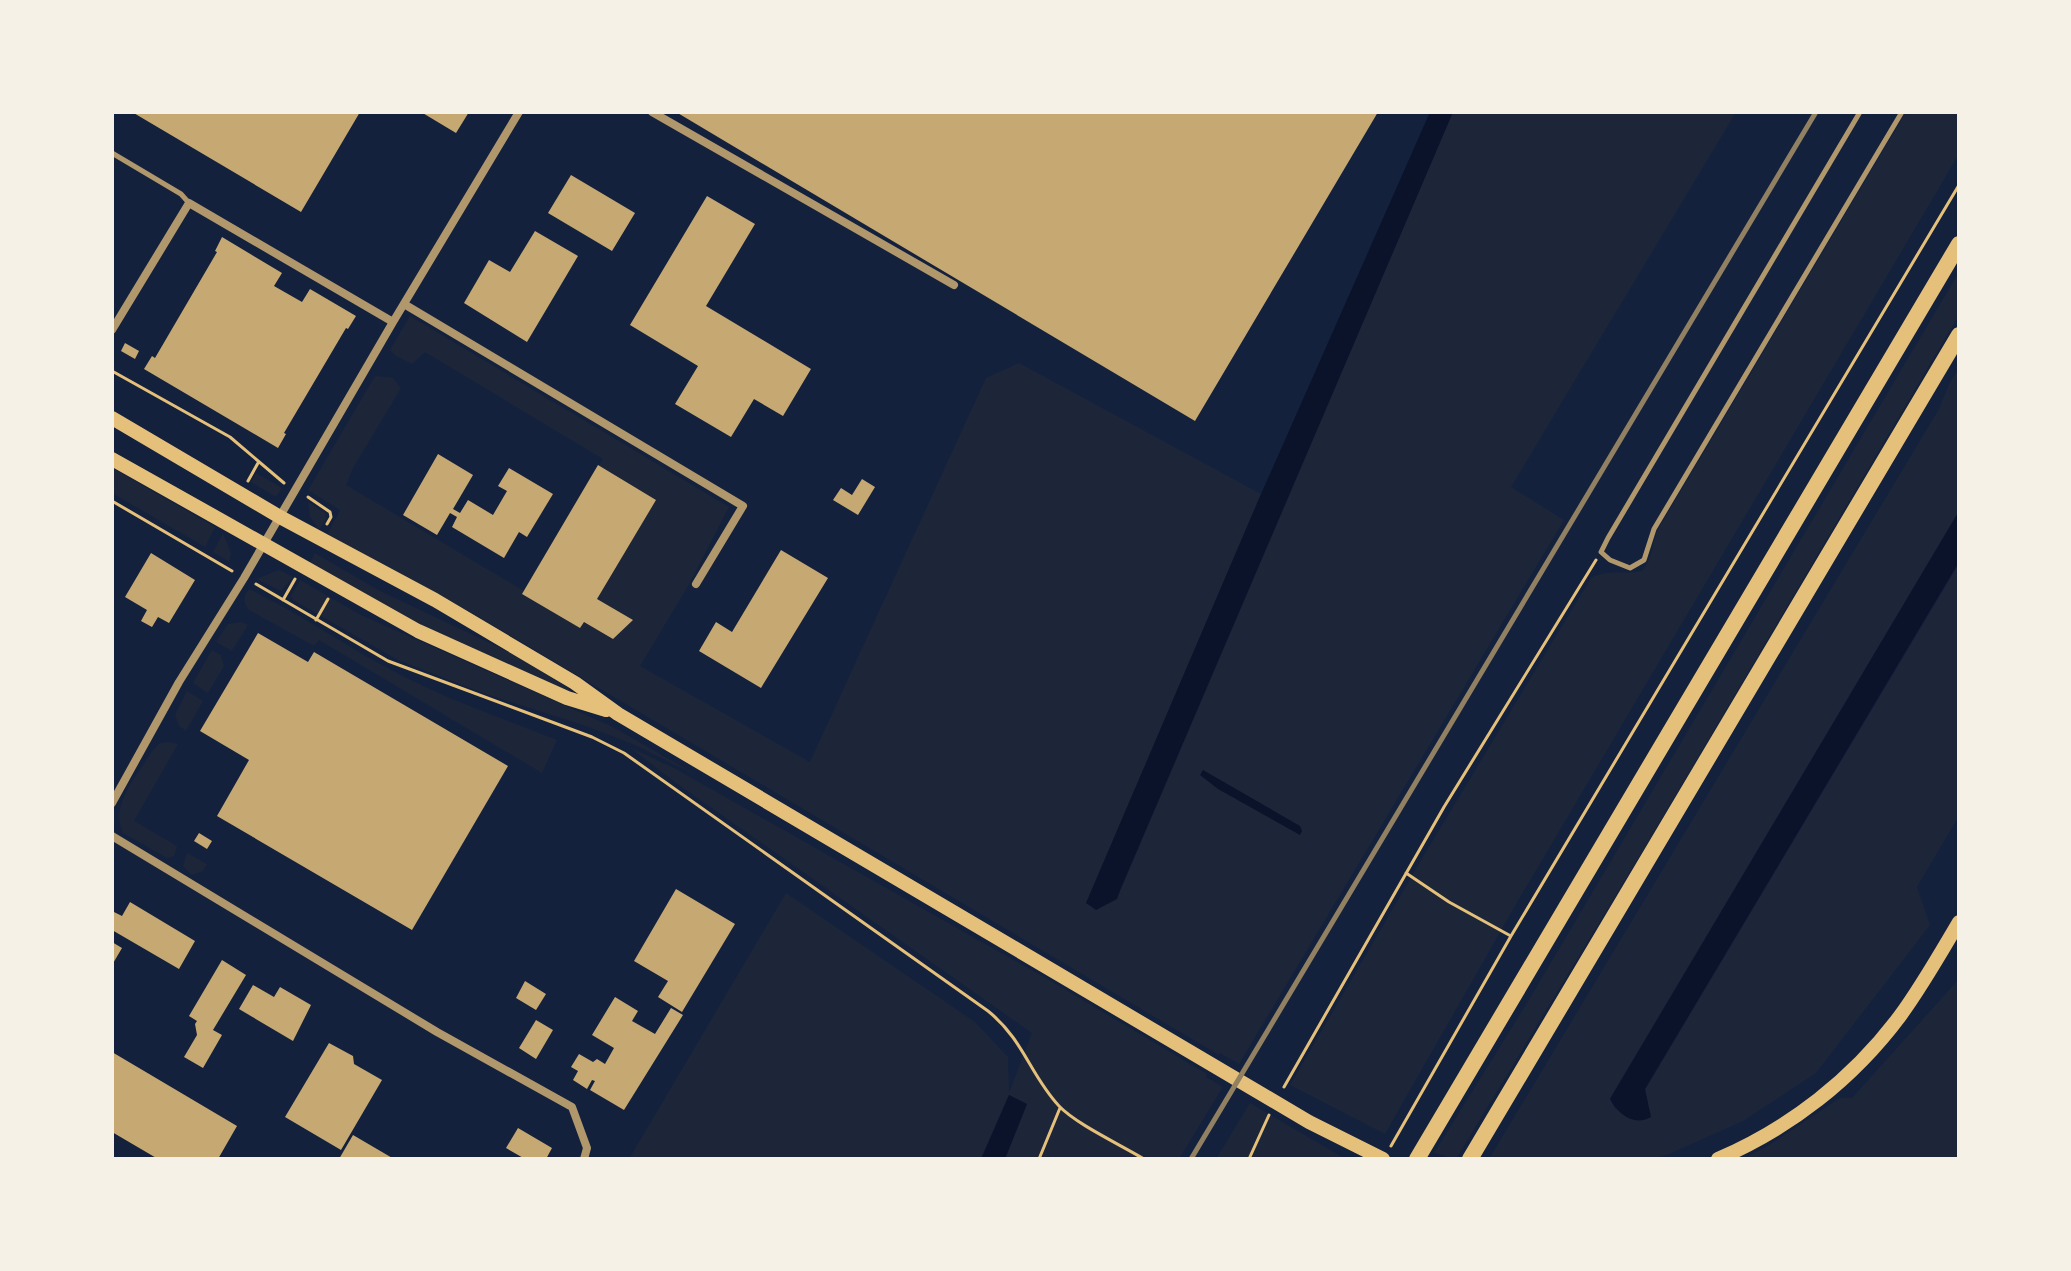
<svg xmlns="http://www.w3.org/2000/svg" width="2071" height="1271" viewBox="0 0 2071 1271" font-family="Raleway,sans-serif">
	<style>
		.green { fill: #1d2539 }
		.water { fill: #0b132b }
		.building { fill: #c6a872 }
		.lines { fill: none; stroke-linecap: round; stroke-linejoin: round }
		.path { stroke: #e5c07b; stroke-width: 3 }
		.service { stroke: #b1986c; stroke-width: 5 }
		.minor { stroke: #b1986c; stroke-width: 8 }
		.secondary { stroke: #e5c07b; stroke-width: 14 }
		.primary { stroke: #e5c07b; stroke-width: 16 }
		.rail { stroke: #918062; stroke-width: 5 }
	</style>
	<rect width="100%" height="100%" fill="#14213d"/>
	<path class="green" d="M1453,112H1736L1511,487L1564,520L1239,1064L1220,1053L1219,1055L477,616L327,535L340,510L308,490L375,376L393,378L401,388L353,468L346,485L524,591L603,459L425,352L412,364L396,356L390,350L410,316L729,507L688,586L640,666L810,762L986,378L1019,363L1261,494L1087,902L1096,910L1121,889Z
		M1906,112H1959V154L1515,906L1385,1134L1290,1085L1427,850L1591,578C1610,569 1621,575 1642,571C1653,557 1652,546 1657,531Z
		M1959,272V315L1645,847L1456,1159L1434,1153L1527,1003Z
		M1959,368V511L1610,1098L1615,1109L1650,1117L1645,1090L1959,564V816L1917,887L1930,925L1816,1073L1743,1121L1667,1155L1650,1159H1489L1939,409L1949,384Z
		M112,468L215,527L205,547L112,493Z
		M256,473L282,488L276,497L251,482Z
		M308,502L325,513L326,519L319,530L310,517Z
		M223,533L231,553L229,562L213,552Z
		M315,553L380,591L513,654L571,690L567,691L420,627L309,564Z
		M279,570L293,577L281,591L256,579Z
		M300,580L361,615L613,727L698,776L635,745L586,726L483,693L398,660L293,600L291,596Z
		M249,589C295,611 337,640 382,665C437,696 499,717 557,740L542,773L319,640L314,646L249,610C243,602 243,597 249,589Z
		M241,622L248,625L232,651L216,642L228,624Z
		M212,650L221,655L224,666L208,693L193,683Z
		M187,691L203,701L186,731L179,726L175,715Z
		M169,742L178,744L134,821L177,846L174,856L167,858L123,833C109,805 139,773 153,750L160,743Z
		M629,747L674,768L1049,980L1207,1074L1206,1077L1223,1087L1179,1159H1005L1027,1104L1009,1095L981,1159H629L786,893L975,1022L1008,1057L1009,1093L1032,1033L679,785Z
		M187,853L207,864L203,871L192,875L183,866Z
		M1959,979V1159H1743L1769,1145L1840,1098H1852Z
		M1250,1103L1346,1159H1216Z"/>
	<path class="water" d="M1430,112H1453L1121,888L1117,899L1096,910L1086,903L1261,494Z
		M1959,511V562L1645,1089L1651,1117C1634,1127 1618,1114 1610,1099Z
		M1203,770L1300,826L1302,831L1300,835L1218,789L1200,775Z
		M1009,1095L1027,1104L1005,1159H981Z"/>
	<path class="building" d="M132,112H360L301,212Z
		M421,112H469L456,133Z
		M676,112H1378L1195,421Z
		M571,175L635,213L612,251L548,213Z
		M707,196L755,224L706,306L811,369L783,416L754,399L731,437L675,404L698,366L630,325Z
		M535,231L578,256L527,342L464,303L489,260L510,272Z
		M222,237L282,273L274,286L302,302L310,289L356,316L348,329L346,328L284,433L286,434L278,448L144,369L152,356L155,358L217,252L215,251Z
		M125,343L139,351L135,359L121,351Z
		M438,454L473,475L453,509L460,513L468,500L493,515L507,491L498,486L509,468L553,494L527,537L519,532L504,558L452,527L457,517L450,513L437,535L403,515Z
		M598,465L656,500L597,599L633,620L613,639L584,622L580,628L522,594Z
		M862,479L875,487L858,515L833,500L841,488L852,495Z
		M781,550L828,578L761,688L699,651L716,622L732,632Z
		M151,553L195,580L169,623L158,617L152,627L141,621L147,610L125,597Z
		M258,633L308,662L314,652L508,766L412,930L217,816L249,760L200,731Z
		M199,833L212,841L207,849L194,841Z
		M676,889L735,924L682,1012L658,997L668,981L634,961Z
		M130,902L195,941L179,969L112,930V911L122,916Z
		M112,942L122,948L112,965Z
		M222,960L246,975L213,1030L222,1035L203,1068L184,1057L197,1035L195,1024L197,1021L189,1016Z
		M525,981L546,994L536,1010L516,998Z
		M253,985L274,997L280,987L311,1005L293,1041L239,1009Z
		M615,997L638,1011L632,1021L655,1034L671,1008L683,1015L624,1110L590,1090L595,1081L592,1080L587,1089L573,1080L578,1071L571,1067L579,1054L593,1062L597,1059L605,1064L614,1048L592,1035Z
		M536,1020L553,1030L536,1059L519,1048Z
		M329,1043L353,1056L354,1064L382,1080L341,1150L285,1117Z
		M112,1052L237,1126L218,1159H158L112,1132Z
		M518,1128L552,1148L546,1159H525L506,1148Z
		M353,1135L394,1159H339Z"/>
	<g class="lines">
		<path class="path" d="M112,371L230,437L284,483
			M248,481L258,463
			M308,497L330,512L331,517L327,524
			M112,501L232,571
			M256,584L388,661L592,737L624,753L988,1011C1024,1040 1030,1075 1059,1106C1076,1124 1121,1145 1144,1159
			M283,600L295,579
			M316,620L328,599
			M1406,873L1449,902L1509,935
			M1284,1087L1444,807L1596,560
			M1391,1146L1511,936L1959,185
			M1039,1159L1060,1108
			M1249,1159L1269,1115"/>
		<path class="service" d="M1860,112L1608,538L1601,552L1610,560L1630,568L1644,560L1654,529L1902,112
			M112,153L181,194L189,203"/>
		<path class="minor" d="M652,112L954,285
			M404,304L743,506L696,584
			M112,330L189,203L393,322
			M112,803L179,682L244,578L393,322L519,112
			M112,836L437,1032L572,1107L587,1148L584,1159"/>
		<path class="secondary" d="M112,418L280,517L435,600L575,683L618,714L1309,1122L1383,1159
			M112,459L418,631L567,698L606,710
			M1718,1159C1790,1128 1853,1079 1900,1016C1922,986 1940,954 1959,922"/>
		<path class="primary" d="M1417,1159L1959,244
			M1470,1159L1959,335"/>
		<path class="rail" d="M1191,1159L1816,112"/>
	</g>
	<rect width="2071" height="1271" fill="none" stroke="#f6f1e7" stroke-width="228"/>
</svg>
